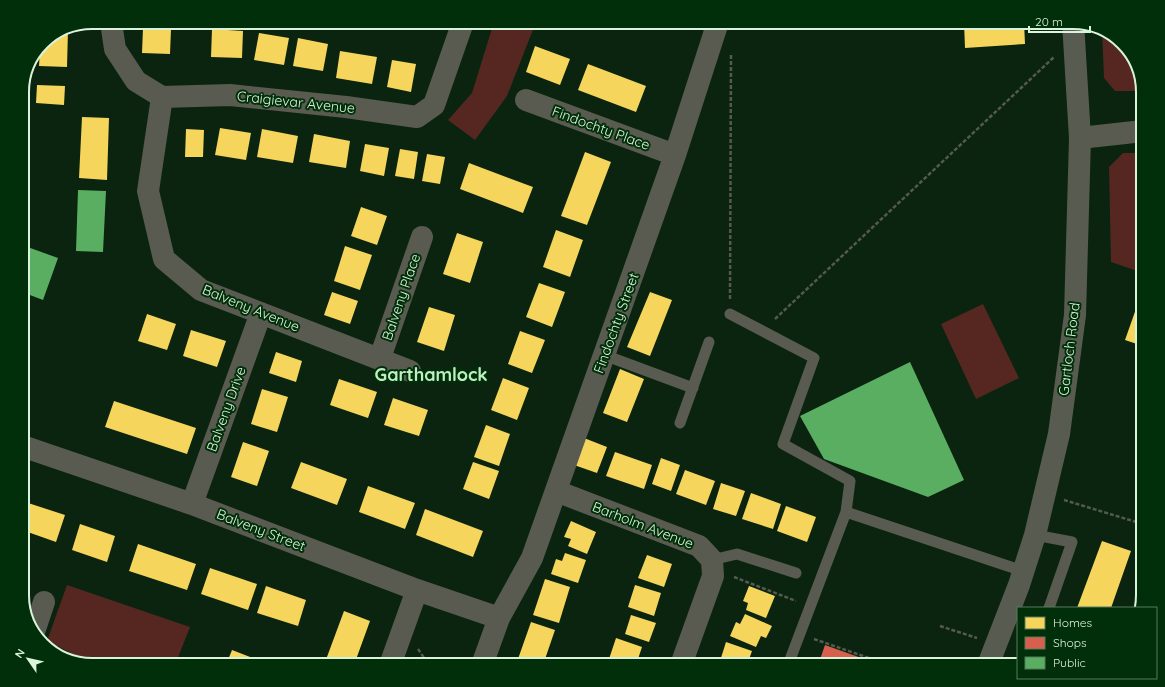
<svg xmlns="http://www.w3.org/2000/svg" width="1165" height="687" viewBox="0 0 1165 687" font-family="Quicksand,sans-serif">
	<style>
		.green { fill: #552720 }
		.homes { fill: #f6d55c }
		.shops { fill: #d6604d }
		.public { fill: #5aae61 }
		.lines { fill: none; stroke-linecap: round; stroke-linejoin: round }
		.path { stroke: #545a50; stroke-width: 2.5; stroke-dasharray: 4 2; stroke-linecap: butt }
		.lane { stroke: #595a50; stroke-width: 11 }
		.street { stroke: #595a50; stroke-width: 22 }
		.secondary { stroke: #585c50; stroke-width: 22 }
		.labels { text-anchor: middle; stroke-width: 4; stroke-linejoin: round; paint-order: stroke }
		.street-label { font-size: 14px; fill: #daf3db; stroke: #002f09 }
		.district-label { font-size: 18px; font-weight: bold; fill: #bdefc0; stroke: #002f09 }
		.rim { fill: none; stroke: #daf3db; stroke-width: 2 }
	</style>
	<rect width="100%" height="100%" fill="#0a240f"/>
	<path class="green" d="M494,22H536L507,96L475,140L448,120L472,93Z
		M1102,30C1123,35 1143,70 1143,91H1115L1104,78Z
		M1123,153H1143V273L1111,262L1109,167Z
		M983,304L1019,378L976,399L941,324Z
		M67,585L190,627L175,665H95L47,641Z"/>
	<path class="homes" d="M660,22H672L670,26Z
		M964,22H1024L1025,44L965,48Z
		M143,28L171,29L170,54L142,53Z
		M212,29L243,31L242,58L211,57Z
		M61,30H68L67,67L39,66L40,49L43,42Z
		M259,33L289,38L284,65L254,60Z
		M298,38L328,44L323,71L293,66Z
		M535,46L570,59L560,85L526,72Z
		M340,51L377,57L372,84L336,78Z
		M392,60L416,64L411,92L387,87Z
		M588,64L646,86L636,112L578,90Z
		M37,85L65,86L64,105L36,103Z
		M82,117L109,118L107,180L79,178Z
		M220,128L251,133L246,160L215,155Z
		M186,129L204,130L203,157H185Z
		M262,129L298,136L293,163L257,157Z
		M314,134L350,141L346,168L309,162Z
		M365,144L389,148L384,176L360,171Z
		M400,149L418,152L414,179L395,176Z
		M585,152L611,162L587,225L561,216Z
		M427,154L445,157L440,184L422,181Z
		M469,163L533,187L523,213L460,189Z
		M361,207L387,216L377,245L351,236Z
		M556,230L583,240L570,277L543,267Z
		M457,233L483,242L470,283L443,274Z
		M345,246L372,255L360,290L334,281Z
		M539,283L565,292L552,327L526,317Z
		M1143,289V346L1125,340Z
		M332,292L358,301L350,324L324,315Z
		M650,292L672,300L650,356L627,347Z
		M429,307L455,315L444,351L417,342Z
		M147,314L176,324L167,350L138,341Z
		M191,330L226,341L217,367L183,356Z
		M520,331L545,340L532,373L508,364Z
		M276,352L302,361L296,382L269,373Z
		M620,369L644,379L627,422L603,413Z
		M503,378L529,388L517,420L491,410Z
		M339,379L377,392L368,418L330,405Z
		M262,389L288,397L277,432L251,424Z
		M393,398L428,410L419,436L384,425Z
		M114,401L196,428L187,454L105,427Z
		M486,425L510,434L499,466L474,457Z
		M584,438L607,447L597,473L574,465Z
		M243,442L269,451L257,486L231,477Z
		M615,452L652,465L644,489L606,476Z
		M661,458L680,465L671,491L652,484Z
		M301,462L347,479L337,505L291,488Z
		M473,462L499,471L489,499L463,489Z
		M685,470L715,481L706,505L676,494Z
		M721,483L745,491L736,516L713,509Z
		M368,486L415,503L405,529L359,512Z
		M751,493L781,504L773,529L742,519Z
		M22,501L65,515L56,542L22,530Z
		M786,506L816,517L807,542L777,531Z
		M425,509L483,531L473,557L416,535Z
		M571,521L596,532L587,554L568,546L571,539L564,537Z
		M80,524L115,536L107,562L72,550Z
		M1102,541L1131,551L1111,608H1077Z
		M138,544L196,564L187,590L129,571Z
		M565,553L586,560L578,583L551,574L556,559L562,561Z
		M647,555L672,564L664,587L638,578Z
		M210,568L257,584L248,610L201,594Z
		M22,577L25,578L22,587Z
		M545,579L570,587L559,623L533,615Z
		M635,585L661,593L654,616L628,607Z
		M266,586L306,600L298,626L257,613Z
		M749,586L775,596L766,618L746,610L748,603L743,601Z
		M344,611L370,621L354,665H324Z
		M745,614L772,626L766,638L761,636L756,647L730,636L736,622L740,624Z
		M631,615L656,623L649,642L625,634Z
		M531,622L555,630L543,665H536L518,659Z
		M616,638L642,647L636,665H607Z
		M726,642L752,651L747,665H733L720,661Z
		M232,650L258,660L256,665H226Z"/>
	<path class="shops" d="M825,645L881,665H818Z"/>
	<path class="public" d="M78,190L106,191L103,252L76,251Z
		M22,245L58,258L43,300L22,292Z
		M910,362L964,480L928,497L824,459L800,416Z"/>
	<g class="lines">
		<path class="path" d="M730,299L731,54
			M775,319L1054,57
			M1064,500L1143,524
			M734,577L796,601
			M940,626L977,638
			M814,639L889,665
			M418,649L429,665"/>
		<path class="lane" d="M730,314L814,358L783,444L850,481L846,512
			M604,355L693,388
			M680,423L709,342
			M1035,535L1072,542L1049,608
			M712,560L737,554L796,573
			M788,665L846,512L1023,571"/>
		<path class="street" d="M111,22L115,49L136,81L162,97L230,95L346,107L417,117L434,105L463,22
			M162,97L148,191L164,259L201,290L410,371
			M526,100L675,155
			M1080,138L1143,131
			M380,358L422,237
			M22,446L192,504L417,590L499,618
			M556,491L699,546L712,560L713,576L681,665
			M192,504L261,313
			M34,632L44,602
			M390,665L417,590
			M482,665L499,618L532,558L675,155L718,22"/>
		<path class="secondary" d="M988,665L1019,585L1035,535L1059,434L1075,315L1080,138L1073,22"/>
	</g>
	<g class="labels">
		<g class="street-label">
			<text transform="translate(296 102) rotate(6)" y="5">Craigievar Avenue</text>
			<text transform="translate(601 128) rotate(20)" y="5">Findochty Place</text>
			<text transform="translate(401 297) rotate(-71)" y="5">Balveny Place</text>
			<text transform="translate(251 308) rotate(22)" y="5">Balveny Avenue</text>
			<text transform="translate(616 323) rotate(-70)" y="5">Findochty Street</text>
			<text transform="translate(1069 349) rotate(-83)" y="5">Gartloch Road</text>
			<text transform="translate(226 409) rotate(-70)" y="5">Balveny Drive</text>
			<text transform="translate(643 525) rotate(21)" y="5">Barholm Avenue</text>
			<text transform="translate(261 530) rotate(21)" y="5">Balveny Street</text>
		</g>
		<g class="district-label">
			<text x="431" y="381">Garthamlock</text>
		</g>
	</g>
	<path d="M0 0H1165V687H0ZM92 29H1073A63 63 0 0 1 1136 92V595A63 63 0 0 1 1073 658H92A63 63 0 0 1 29 595V92A63 63 0 0 1 92 29Z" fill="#002f09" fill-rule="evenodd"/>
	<path class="rim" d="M92 29H1073A63 63 0 0 1 1136 92V595A63 63 0 0 1 1073 658H92A63 63 0 0 1 29 595V92A63 63 0 0 1 92 29Z"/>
	<rect x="1017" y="607" width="140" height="72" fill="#002f09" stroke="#577d5d"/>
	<rect x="1025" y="617" width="20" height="12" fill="#f6d55c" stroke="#577d5d"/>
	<text x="1053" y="627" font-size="12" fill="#daf3db">Homes</text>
	<rect x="1025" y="637" width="20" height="12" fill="#d6604d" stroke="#577d5d"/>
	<text x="1053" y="647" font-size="12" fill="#daf3db">Shops</text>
	<rect x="1025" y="657" width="20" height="12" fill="#5aae61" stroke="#577d5d"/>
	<text x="1053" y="667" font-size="12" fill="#daf3db">Public</text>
	<g transform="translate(28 659) rotate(304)" stroke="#002f09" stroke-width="3" paint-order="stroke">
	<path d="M0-3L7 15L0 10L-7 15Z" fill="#daf3db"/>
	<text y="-6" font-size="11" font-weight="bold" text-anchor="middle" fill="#daf3db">N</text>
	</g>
	<path d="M1029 26v6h61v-6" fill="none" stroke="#daf3db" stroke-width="2"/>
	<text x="1035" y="26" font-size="12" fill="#daf3db" stroke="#002f09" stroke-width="3" paint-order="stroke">20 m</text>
</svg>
